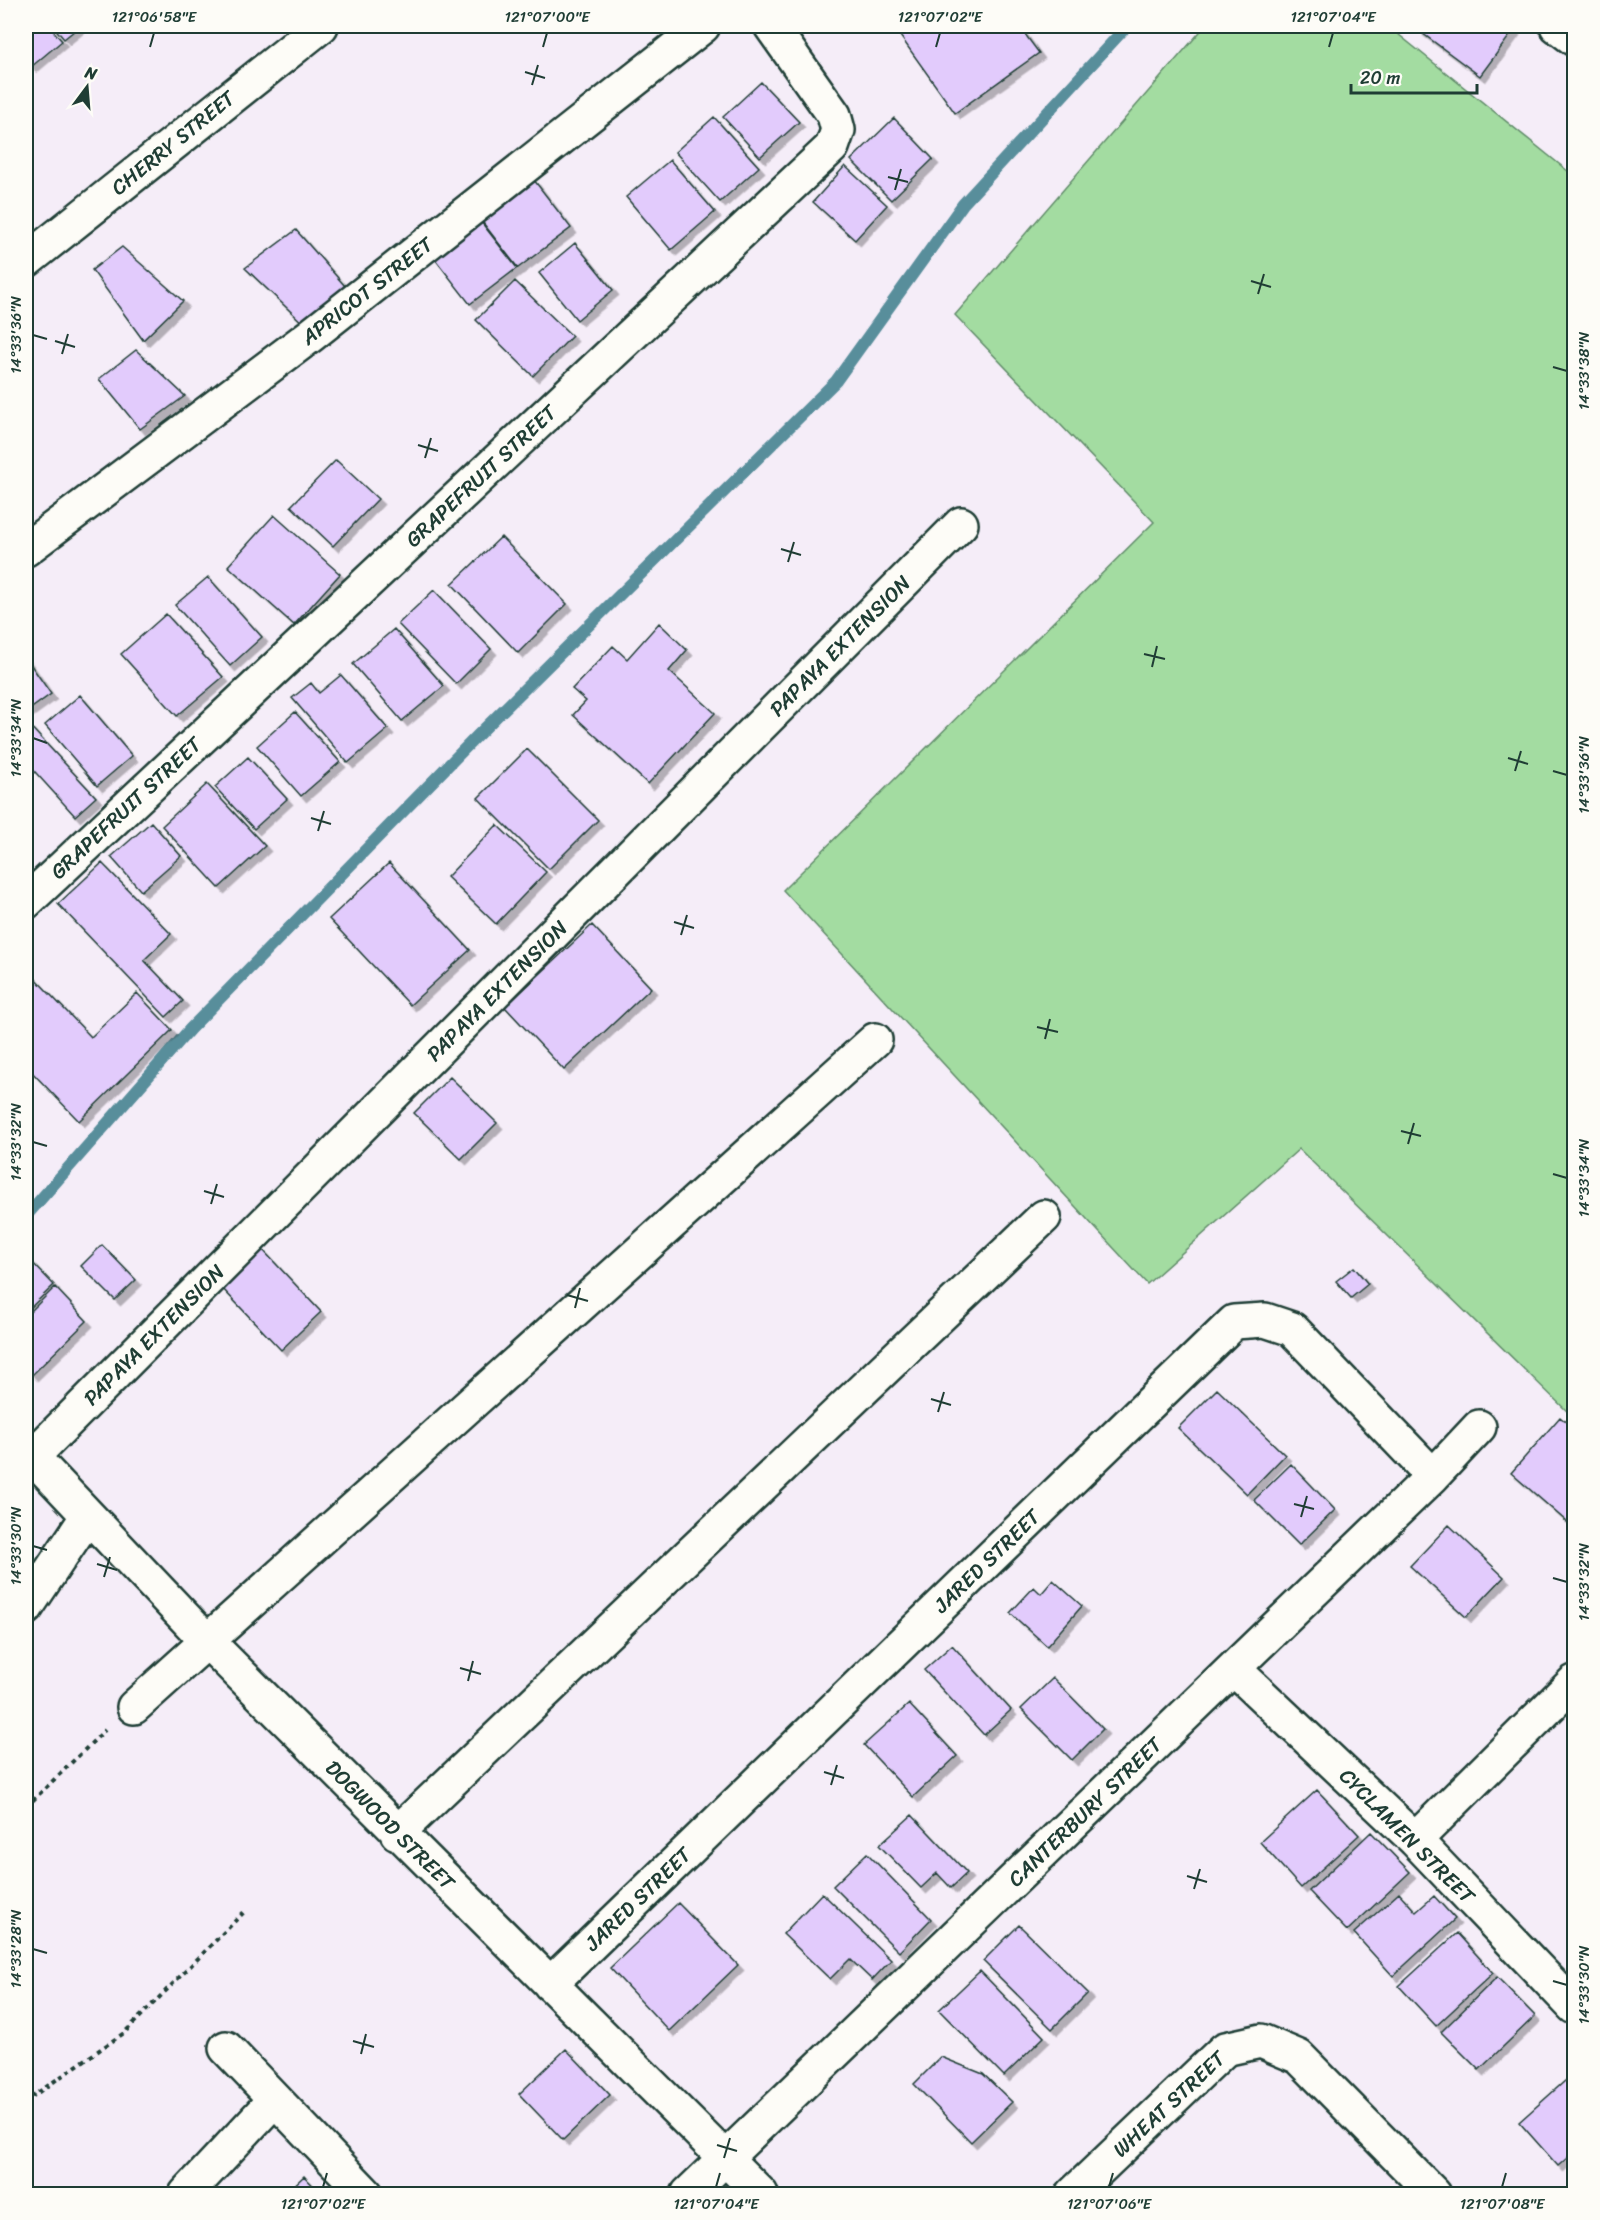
<svg xmlns="http://www.w3.org/2000/svg" width="1600" height="2220" viewBox="0 0 1600 2220" font-family="Sriracha,sans-serif">
	<style>
		.green { fill: #a3dca1; stroke: #618c6a; stroke-width: 1.5 }
		.lines { fill: none; stroke-linecap: round; stroke-linejoin: round }
		.stream { stroke: #598e9b; stroke-width: 12 }
		.building { fill: #e2cbfc; stroke: #1f3d34; stroke-width: 1.5; filter: url(#shadow) }
		.minor-casing { stroke: #1f3d34; stroke-width: 38 }
		.path { stroke: #1f3d34; stroke-width: 4; stroke-dasharray: 4.5 4.5; stroke-linecap: butt }
		.minor { stroke: #fdfcf7; stroke-width: 33 }
		.ticks { fill: none; stroke: #1f3d34; stroke-width: 2 }
		.labels { text-anchor: middle; stroke-width: 4.5; stroke-linejoin: round; paint-order: stroke }
		.street-label { font-size: 21px; fill: #1f3d34; stroke: #fdfcf7 }
		.neatline { fill: none; stroke: #1f3d34; stroke-width: 2 }
		.ticks-label { font-size: 15px; text-anchor: middle; fill: #1f3d34 }
	</style>
	<defs>
		<filter id="shadow"><feDropShadow dx="5.5" dy="5.5" stdDeviation="0" flood-color="#0004"/></filter>
	</defs>
	<rect width="100%" height="100%" fill="#f5edf8"/>
	<filter id="ink" filterUnits="userSpaceOnUse"><feTurbulence type="fractalNoise" baseFrequency=".0167" numOctaves="2"/><feDisplacementMap in="SourceGraphic" scale="12" xChannelSelector="R" yChannelSelector="G"/><feConvolveMatrix kernelMatrix="1 2 1 2 8 2 1 2 1" color-interpolation-filters="sRGB"/></filter>
	<g filter="url(#ink)">
		<path class="green" d="M1205,26H1388L1574,176V1418L1299,1149L1147,1284L783,890L1154,522L955,315Z"/>
		<g class="lines">
			<path class="stream" d="M26,1216L190,1029L478,735L836,381L963,204L1127,26"/>
		</g>
		<path class="building" d="M26,26H49L62,41L31,67L26,60Z
			M53,26H80L64,39Z
			M893,26H1019L1039,53L955,113Z
			M1421,26H1509L1514,30L1480,76L1418,30Z
			M761,82L799,122L760,157L723,117Z
			M714,117L759,167L720,202L675,152Z
			M894,118L933,159L891,200L851,160Z
			M670,160L715,212L671,250L626,197Z
			M845,166L887,205L855,240L813,202Z
			M534,180L571,228L518,268L473,210Z
			M478,218L517,268L470,304L431,254Z
			M296,230L345,286L308,328L245,268Z
			M575,243L613,290L577,320L539,273Z
			M122,247L183,301L143,340L92,270Z
			M515,281L572,336L533,376L476,320Z
			M136,350L185,396L140,429L99,379Z
			M336,460L378,499L333,546L291,506Z
			M274,515L340,574L294,625L228,566Z
			M501,537L567,604L518,653L452,584Z
			M208,577L262,637L230,666L175,605Z
			M434,590L491,649L456,684L398,624Z
			M166,614L223,677L177,716L121,654Z
			M659,623L687,650L669,671L715,713L648,784L573,715L586,701L572,689L613,646L627,659Z
			M394,629L444,686L402,721L353,664Z
			M26,658L51,694L26,712Z
			M341,675L388,729L348,763L292,698L311,683L319,693Z
			M80,695L132,756L97,786L45,725Z
			M295,712L340,762L301,796L257,746Z
			M26,722L96,797L75,816L26,762Z
			M527,749L598,820L549,869L478,798Z
			M248,757L287,799L254,829L215,787Z
			M207,784L265,846L219,888L162,826Z
			M151,822L181,856L141,891L111,857Z
			M497,825L546,872L496,924L447,877Z
			M102,863L171,934L144,960L183,1001L166,1017L58,904Z
			M389,863L470,950L410,1005L329,919Z
			M592,925L651,988L564,1070L505,1007Z
			M26,969L91,1037L137,993L172,1030L79,1121L26,1066Z
			M450,1077L497,1123L461,1159L414,1113Z
			M102,1245L136,1280L115,1300L81,1266Z
			M262,1249L321,1312L281,1350L221,1287Z
			M26,1256L54,1285L26,1312Z
			M1354,1267L1368,1284L1351,1298L1336,1281Z
			M55,1287L87,1321L32,1375L26,1368V1316Z
			M1217,1389L1285,1455L1247,1494L1178,1428Z
			M1560,1417L1574,1429V1528L1511,1473Z
			M1291,1464L1335,1510L1299,1545L1254,1500Z
			M1449,1525L1504,1577L1466,1617L1410,1566Z
			M1053,1580L1082,1606L1047,1646L1010,1613L1034,1587L1041,1594Z
			M952,1645L1011,1710L984,1735L924,1670Z
			M1053,1678L1103,1729L1072,1760L1021,1709Z
			M909,1704L957,1756L913,1797L864,1745Z
			M1317,1790L1359,1835L1301,1888L1260,1842Z
			M912,1815L967,1873L951,1888L937,1873L921,1888L879,1845Z
			M1371,1832L1410,1872L1347,1931L1309,1891Z
			M867,1853L931,1919L899,1952L833,1886Z
			M822,1893L891,1960L872,1980L850,1959L830,1979L783,1934Z
			M1399,1893L1416,1912L1434,1896L1455,1919L1393,1976L1354,1933Z
			M678,1903L738,1965L669,2031L610,1968Z
			M1019,1925L1088,1993L1052,2029L983,1961Z
			M1457,1933L1493,1973L1436,2026L1399,1986Z
			M980,1971L1044,2037L1004,2076L939,2010Z
			M1497,1977L1535,2016L1479,2070L1441,2032Z
			M566,2049L610,2095L563,2140L519,2094Z
			M941,2057L983,2074L1012,2102L971,2142L914,2084Z
			M1574,2073V2152L1558,2166L1519,2122Z
			M304,2176L321,2194H285Z
			M332,2187L339,2194H325Z"/>
		<g class="lines">
			<defs>
				<path id="minor" d="M1557,26L1574,39
					M26,261L321,26
					M26,549L310,336L703,26
					M26,902L832,147L838,130L834,115L771,26
					M26,1450L208,1642L761,2194
					M32,1457L961,524
					M26,1608L87,1517
					M1234,1669L1415,1840L1574,2007
					M134,1707L875,1040
					M397,1833L1044,1217
					M1415,1840L1574,1682
					M550,1984L1234,1322L1265,1320L1292,1329L1433,1476
					M226,2048L366,2194
					M186,2194L274,2100
					M688,2194L1433,1476L1479,1427
					M1073,2194L1225,2049L1261,2041L1299,2057L1434,2194"/>
			</defs>
			<use href="#minor" class="minor-casing"/>
			<path class="path" d="M26,1807L105,1730
				M26,2067L33,2096L124,2033L245,1911"/>
			<use href="#minor" class="minor"/>
		</g>
	</g>
	<path class="ticks" d="M150,47L154,33M543,47L547,33M936,47L940,33M1329,47L1333,33M525,72L545,78M532,85L538,65M888,177L908,182M895,190L901,169M1251,281L1271,287M1258,294L1264,274M33,335L47,339M55,341L75,347M62,354L68,334M1553,367L1567,371M418,445L438,451M425,458L431,438M781,549L801,555M788,562L794,542M1144,654L1165,659M1152,667L1157,646M33,738L47,743M1508,758L1528,764M1515,771L1521,751M1553,771L1567,775M311,818L331,824M318,831L324,811M674,922L694,928M681,935L687,915M1037,1027L1058,1032M1045,1039L1050,1019M1401,1131L1421,1136M33,1142L47,1146M1408,1144L1414,1123M1553,1174L1567,1178M204,1191L224,1197M211,1204L217,1184M567,1295L588,1301M575,1308L580,1288M931,1399L951,1405M938,1412L944,1392M1294,1504L1314,1509M1301,1517L1307,1496M33,1546L47,1550M97,1564L117,1570M104,1577L110,1557M1553,1578L1567,1582M460,1668L481,1674M468,1681L473,1661M824,1772L844,1778M831,1785L837,1765M1187,1876L1207,1882M1194,1889L1200,1869M33,1949L47,1953M1553,1981L1567,1985M353,2041L374,2047M361,2054L366,2034M717,2145L737,2151M724,2158L730,2138M323,2187L327,2173M716,2187L720,2173M1109,2187L1113,2173M1502,2187L1506,2173"/>
	<g class="labels">
		<g class="street-label">
			<text transform="translate(173 143) rotate(-39)" y="7">CHERRY STREET</text>
			<text transform="translate(367 291) rotate(-38)" y="7">APRICOT STREET</text>
			<text transform="translate(481 476) rotate(-43)" y="7">GRAPEFRUIT STREET</text>
			<text transform="translate(840 646) rotate(-45)" y="7">PAPAYA EXTENSION</text>
			<text transform="translate(126 808) rotate(-43)" y="7">GRAPEFRUIT STREET</text>
			<text transform="translate(497 991) rotate(-45)" y="7">PAPAYA EXTENSION</text>
			<text transform="translate(154 1335) rotate(-45)" y="7">PAPAYA EXTENSION</text>
			<text transform="translate(987 1561) rotate(-44)" y="7">JARED STREET</text>
			<text transform="translate(1085 1812) rotate(-44)" y="7">CANTERBURY STREET</text>
			<text transform="translate(390 1825) rotate(45)" y="7">DOGWOOD STREET</text>
			<text transform="translate(1407 1836) rotate(45)" y="7">CYCLAMEN STREET</text>
			<text transform="translate(638 1899) rotate(-44)" y="7">JARED STREET</text>
			<text transform="translate(1169 2104) rotate(-43)" y="7">WHEAT STREET</text>
		</g>
	</g>
	<rect width="1600" height="2220" fill="none" stroke="#fdfcf7" stroke-width="66"/>
	<g transform="translate(87 87) rotate(16)" stroke="#fdfcf7" stroke-width="4.5" paint-order="stroke">
	<path d="M0-4.5L10 22L0 15L-10 22Z" fill="#1f3d34"/>
	<text y="-9" font-size="16" font-weight="bold" text-anchor="middle" fill="#1f3d34">N</text>
	</g>
	<path d="M1351 84v9h126v-9" fill="none" stroke="#1f3d34" stroke-width="3"/>
	<text x="1360" y="84" font-size="18" fill="#1f3d34" stroke="#fdfcf7" stroke-width="4.5" paint-order="stroke">20 m</text>
	<rect x="33" y="33" width="1534" height="2154" class="neatline"/>
	<g class="ticks-label">
		<text x="154" y="22">121°06'58"E</text>
		<text x="547" y="22">121°07'00"E</text>
		<text x="940" y="22">121°07'02"E</text>
		<text x="1333" y="22">121°07'04"E</text>
		<text transform="translate(16 335) rotate(-90)" y="5">14°33'36"N</text>
		<text transform="translate(1584 371) rotate(-90)" y="5">14°33'38"N</text>
		<text transform="translate(16 738) rotate(-90)" y="5">14°33'34"N</text>
		<text transform="translate(1584 775) rotate(-90)" y="5">14°33'36"N</text>
		<text transform="translate(16 1142) rotate(-90)" y="5">14°33'32"N</text>
		<text transform="translate(1584 1178) rotate(-90)" y="5">14°33'34"N</text>
		<text transform="translate(16 1546) rotate(-90)" y="5">14°33'30"N</text>
		<text transform="translate(1584 1582) rotate(-90)" y="5">14°33'32"N</text>
		<text transform="translate(16 1949) rotate(-90)" y="5">14°33'28"N</text>
		<text transform="translate(1584 1985) rotate(-90)" y="5">14°33'30"N</text>
		<text x="323" y="2209">121°07'02"E</text>
		<text x="716" y="2209">121°07'04"E</text>
		<text x="1109" y="2209">121°07'06"E</text>
		<text x="1502" y="2209">121°07'08"E</text>
	</g>
</svg>
